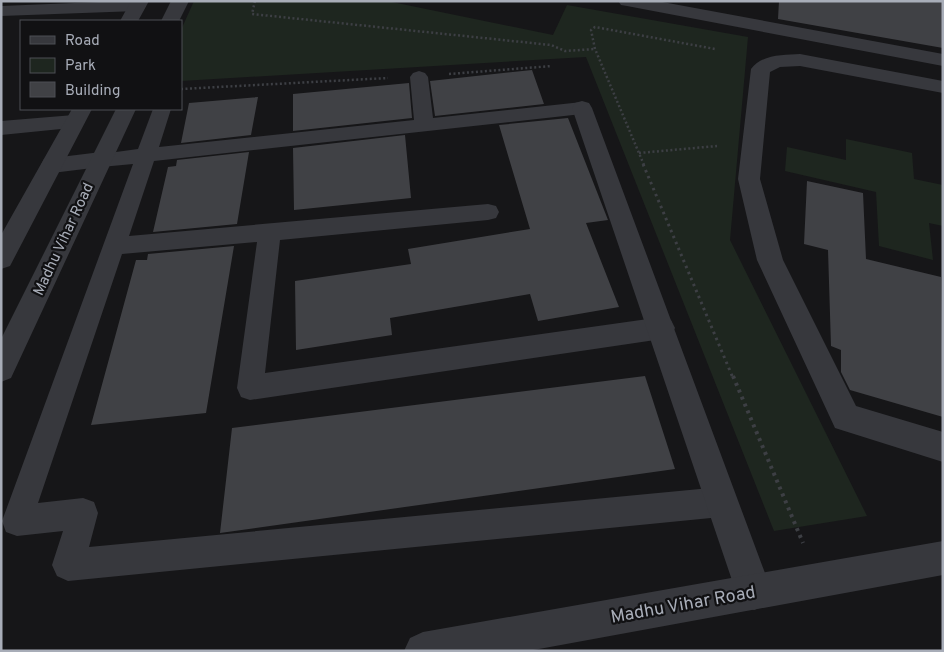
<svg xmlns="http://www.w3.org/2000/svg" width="944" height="652" viewBox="0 0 944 652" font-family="Overpass,sans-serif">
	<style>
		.green { fill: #1e261f }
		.building { fill: #404145 }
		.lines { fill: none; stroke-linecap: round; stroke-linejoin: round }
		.path-far2 { stroke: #3d3f44; stroke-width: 2.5; stroke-dasharray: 2 2.5; stroke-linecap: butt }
		.path-far1 { stroke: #3d3f44; stroke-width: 3; stroke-dasharray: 2.5 4; stroke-linecap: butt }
		.path { stroke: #3d3f44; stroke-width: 4; stroke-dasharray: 3 4.5; stroke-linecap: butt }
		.service { fill: #37383d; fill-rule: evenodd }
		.minor { fill: #37383d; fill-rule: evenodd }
		.tertiary { fill: #37383d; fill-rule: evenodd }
		.labels { text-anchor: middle; stroke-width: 4.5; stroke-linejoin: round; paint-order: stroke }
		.street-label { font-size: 15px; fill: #a8adb8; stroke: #111113 }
		.near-street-label { font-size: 18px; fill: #a8adb8; stroke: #111113 }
	</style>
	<rect width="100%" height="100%" fill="#161618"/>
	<path class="green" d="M194,1H387L553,35L567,5L748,37L730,240L867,516L774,531L586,57L181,81V30Z
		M846,139L912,153L914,179L943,185V226L929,223L933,260L879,246L876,192L785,171L787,147L846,160Z"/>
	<path class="building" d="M779,1H943V48L778,19Z
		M532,70L544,104L435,116L430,81Z
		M409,83L412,118L293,131V94Z
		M258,97L251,135L181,143L189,103Z
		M568,118L608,220L586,223L619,307L538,321L530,294L390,318L392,335L296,350L295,281L411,264L408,249L530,229L499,125Z
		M405,135L411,198L294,210L293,148Z
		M249,152L237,224L153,232L168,167L176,166L177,160Z
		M807,181L863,193L866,259L941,277L943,417L850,390L841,372V350L831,346L828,250L804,244Z
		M234,246L206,413L91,425L136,260H147L148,254Z
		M645,376L675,469L220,533L232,428Z"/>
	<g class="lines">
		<path class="path-far2" d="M255,1L252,14L551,45L565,51L595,49
			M449,74L552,66
			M181,89L388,78
			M639,153L717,146
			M644,165L595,49L591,30L595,27L715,49"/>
		<path class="path-far1" d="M643,164L733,378"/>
		<path class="path" d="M733,376L803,543"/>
		<path class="service" d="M419,71L425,73L428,77L433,118L582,102L589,104L591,108L589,112L582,114L154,161L129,236L488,204L496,206L499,212L496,218L488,220L280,240L265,373L662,317L671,320L675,328L671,336L662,339L250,400L241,397L237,388L257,242L122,254L38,503L83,498L94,502L98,513L89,547L721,487L732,491L736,502L732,513L721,517L68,581L57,576L52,565L63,531L17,536L6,532L2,521L133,164L101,167L94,165L91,160L94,155L138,149L153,109H171L159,147L414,120L410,77L413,73Z"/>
		<path class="minor" d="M123,1H139L146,6L143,10L137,11L1,16V6Z
			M618,1H657L943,54V66L627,6L621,5Z
			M800,54L943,81V93L800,66L780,67L770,72L760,179L783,260L856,406L943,432V462L835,428L757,260L738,179L751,69C762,54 784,55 800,54Z
			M582,101L589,103L592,108L772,592L767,605L754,610L741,605L736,592L572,108L575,103Z
			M74,115L81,117L85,122L81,127L1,135V121Z
			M101,152L109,154L112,160L109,166L52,173L44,171L41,165L44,159Z"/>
		<path class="tertiary" d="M131,1H149L138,21H120Z
			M171,1H189L179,21H161Z
			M72,109H92L10,266L1,269V235Z
			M116,109H136L11,378L1,382V339Z
			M943,541V575L528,651H404L410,638L423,632Z"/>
	</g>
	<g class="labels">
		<g class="street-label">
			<text transform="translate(63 239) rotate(-65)" y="5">Madhu Vihar Road</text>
		</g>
		<g class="near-street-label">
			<text transform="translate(683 604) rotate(-10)" y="6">Madhu Vihar Road</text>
		</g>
	</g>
	<rect width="944" height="652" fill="none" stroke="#a8adb8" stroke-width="5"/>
	<rect x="20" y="20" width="162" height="90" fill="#111113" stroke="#4d4f55"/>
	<rect x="30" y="36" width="25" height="8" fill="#37383d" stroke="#4d4f55"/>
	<text x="65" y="45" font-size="15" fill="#a8adb8">Road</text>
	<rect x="30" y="58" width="25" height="15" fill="#1e261f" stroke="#4d4f55"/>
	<text x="65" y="70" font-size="15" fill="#a8adb8">Park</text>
	<rect x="30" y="82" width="25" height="15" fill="#404145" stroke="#4d4f55"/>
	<text x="65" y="95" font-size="15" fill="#a8adb8">Building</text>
</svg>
